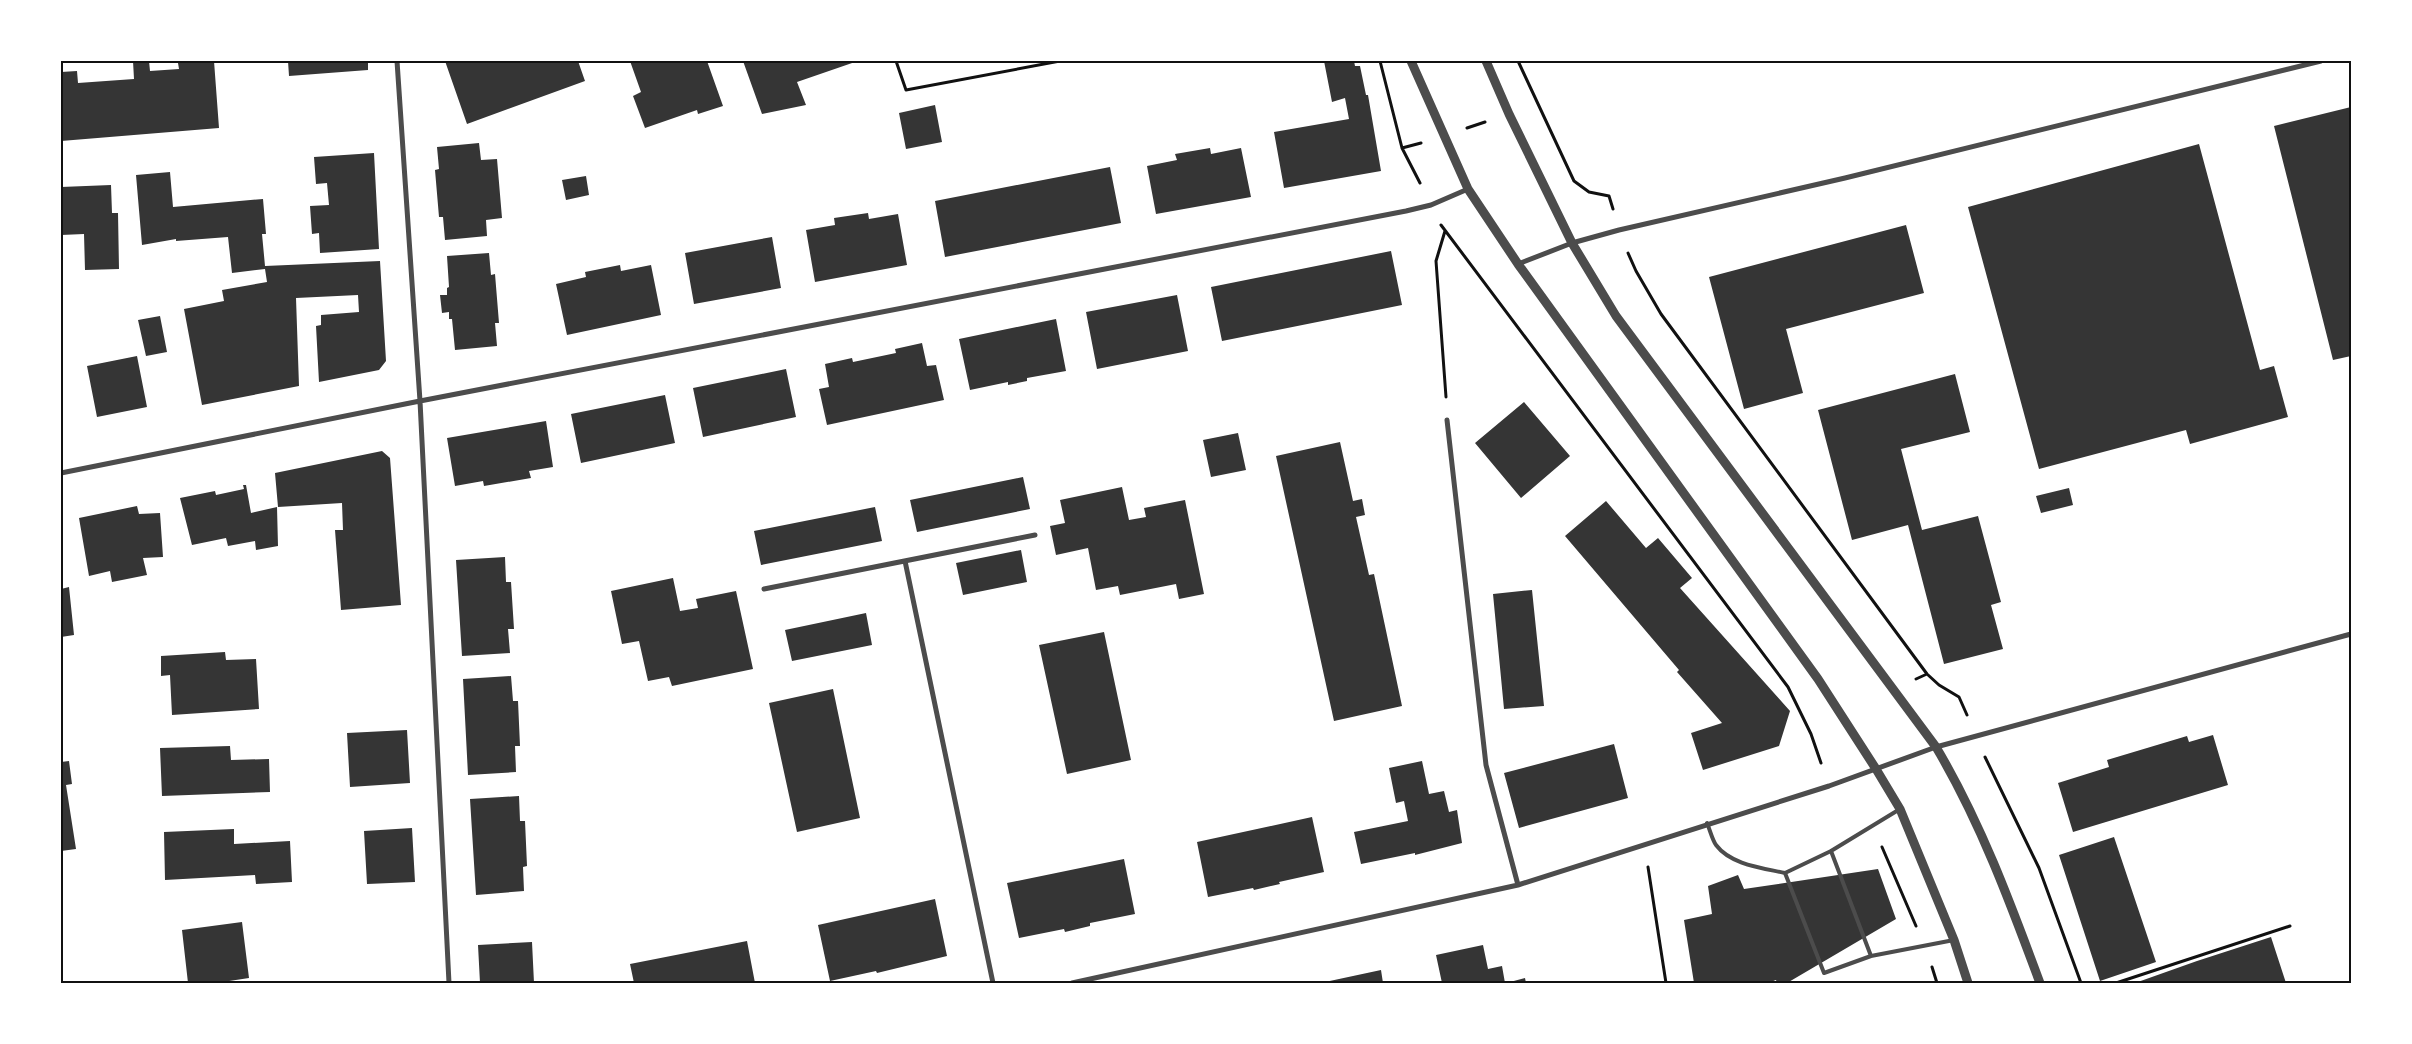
<svg xmlns="http://www.w3.org/2000/svg" width="2412" height="1044" viewBox="0 0 2412 1044" font-family="'Golos Text',sans-serif">
	<style>
		.building { fill: #353535 }
		.lines { fill: none; stroke-linecap: round; stroke-linejoin: round }
		.path { stroke: #111; stroke-width: 3 }
		.service { stroke: #4c4c4c; stroke-width: 4 }
		.minor { stroke: #4c4c4c; stroke-width: 5 }
		.tertiary { stroke: #4c4c4c; stroke-width: 9 }
		.neatline { fill: none; stroke: #111; stroke-width: 2 }
	</style>
	<rect width="100%" height="100%" fill="#fff"/>
	<path class="building" d="M133,61H149L150,71L179,69L178,63L214,61L219,128L61,141V72L77,71L78,83L134,79Z
		M288,61H368V70L289,76Z
		M445,61H578L585,81L467,124Z
		M630,61H707L723,106L698,114L697,110L645,128L633,96L641,92Z
		M743,61H855V62L797,82L806,105L762,114Z
		M1324,61H1354L1355,66H1360L1366,95H1368L1381,171L1284,188L1274,132L1349,119L1345,98L1332,102Z
		M935,105L942,142L906,149L899,113Z
		M2351,107V356L2333,360L2274,126Z
		M479,143L481,160L497,159L502,218L486,220L487,236L445,240L443,217H439L435,170L439,169L437,147Z
		M2199,144L2260,370L2274,366L2288,417L2190,444L2186,430L2039,469L1968,207Z
		M1210,148L1211,154L1241,148L1251,197L1156,214L1147,166L1177,160L1175,154Z
		M374,153L379,249L320,253L319,233L312,234L310,206L329,205L327,183L316,184L314,157Z
		M1110,167L1121,223L945,257L935,201Z
		M170,172L173,207L263,199L266,234H262L265,266L380,261L386,361L379,370L319,382L316,326L321,325V315L359,312L358,295L296,298L299,386L202,405L184,309L224,301L222,290L267,282L265,269L232,273L228,237L176,241V239L142,245L136,175Z
		M586,176L589,195L566,200L562,180Z
		M111,185L112,213H118L119,269L85,270L84,234L61,235V187Z
		M868,213L869,219L898,214L907,265L815,282L806,230L835,225L834,218Z
		M1906,225L1924,293L1786,329L1803,393L1744,409L1709,277Z
		M772,237L781,288L694,304L685,253Z
		M1391,251L1402,305L1222,341L1211,287Z
		M489,253L491,275L495,274L499,323H495L497,346L455,350L452,319H449V312L442,313L440,295H447V288L449,287L447,256Z
		M620,265L621,271L651,265L661,315L567,335L556,284L586,277L585,272Z
		M1177,295L1188,351L1097,369L1086,312Z
		M160,316L167,352L146,356L138,320Z
		M1056,319L1066,371L1027,378V381L1008,385V382L970,390L959,339Z
		M922,343L927,366L936,365L944,400L827,425L819,389L829,387L825,364L852,358L853,362L896,353L895,349Z
		M137,356L147,407L97,417L87,366Z
		M786,369L796,417L703,437L693,388Z
		M1955,374L1970,432L1901,449L1922,530L1978,516L2001,602L1991,605L2003,649L1944,664L1908,525L1852,540L1818,410Z
		M665,395L675,443L581,463L571,414Z
		M1524,402L1570,456L1521,498L1475,443Z
		M546,421L553,467L529,471L531,478L484,486L483,481L455,486L447,438Z
		M1238,433L1246,470L1211,477L1203,440Z
		M1340,442L1353,501L1362,499L1365,515L1356,517L1369,575L1374,574L1402,706L1334,721L1276,456Z
		M382,451L390,458L401,605L341,610L335,530H343L342,503L278,507L275,473Z
		M1023,477L1030,509L917,532L910,500Z
		M243,485H246L251,513L277,507L278,546L256,550L255,541L228,546L226,538L192,545L180,498L215,491L216,495L244,489Z
		M1122,487L1129,520L1146,517L1144,508L1185,500L1204,594L1179,599L1176,584L1120,595L1118,586L1096,590L1088,548L1056,555L1050,526L1065,523L1060,500Z
		M2069,488L2073,505L2041,513L2036,496Z
		M1606,501L1646,548L1658,538L1692,578L1680,588L1790,711L1779,746L1703,770L1691,733L1722,723L1677,672L1679,670L1565,536Z
		M137,506L139,514L160,513L163,557L143,558L147,575L112,582L110,571L89,576L79,518Z
		M875,507L882,541L761,565L754,531Z
		M1021,550L1027,582L963,595L956,563Z
		M505,557L506,582H511L514,629H508L510,653L462,656L456,560Z
		M673,578L680,611L698,608L696,599L736,591L753,669L672,686L669,677L648,681L639,641L622,644L611,591Z
		M69,587L74,635L61,637V589Z
		M1532,590L1544,706L1504,709L1493,594Z
		M866,613L872,645L792,661L785,630Z
		M1104,632L1131,760L1067,774L1039,645Z
		M225,652L226,660L256,659L259,709L172,715L170,675L161,676V656Z
		M511,676L513,701H518L520,746H515L516,772L468,775L463,679Z
		M833,689L860,818L797,832L769,703Z
		M407,730L410,783L350,787L347,733Z
		M2213,735L2228,785L2073,832L2058,783L2109,767L2107,760L2187,736L2189,742Z
		M1614,744L1628,798L1519,828L1504,773Z
		M230,746L231,760L269,759L270,792L162,796L160,748Z
		M69,761L72,784L66,785L76,849L61,851V762Z
		M1422,761L1429,794L1444,791L1449,812L1457,810L1462,843L1415,855V853L1361,864L1354,832L1408,821L1404,801L1396,803L1389,768Z
		M519,796L520,821H525L527,866L523,867L524,891L476,895L470,799Z
		M1312,817L1324,872L1279,882L1280,884L1254,890L1253,888L1208,897L1197,842Z
		M412,828L415,882L367,884L364,831Z
		M234,829V844L290,841L292,882L256,884L255,875L165,880L164,832Z
		M2114,837L2156,962L2100,981L2059,855Z
		M1124,859L1135,914L1090,923V926L1065,932L1064,929L1019,938L1007,883Z
		M1878,869L1896,919L1787,983H1777L1776,980L1768,983H1694L1684,920L1712,914L1708,886L1738,875L1744,889Z
		M935,899L947,956L877,973L876,971L830,981L818,925Z
		M242,922L249,978L216,983H188L182,930Z
		M2271,937L2286,983H2135L2197,961Z
		M747,941L755,983H634L630,964Z
		M532,942L534,983H480L478,945Z
		M1483,945L1488,969L1502,966L1505,983H1442L1436,955Z
		M1381,970L1383,983H1325V982Z
		M1525,978L1526,983H1510V982Z"/>
	<g class="lines">
		<path class="path" d="M896,61L906,90L1060,61
			M1380,61L1402,148L1420,183
			M1518,61L1574,181L1589,192L1609,196L1613,209
			M1467,128L1485,122
			M1402,148L1421,143
			M1441,225L1788,687L1811,734L1821,763
			M1445,231L1436,261L1446,397
			M1628,253L1636,271L1661,314L1927,674L1939,685L1959,697L1967,715
			M1916,679L1927,674
			M1985,757L2039,868L2081,983
			M1882,847L1916,926
			M1648,867L1666,983
			M1932,967L1937,983
			M2116,983L2290,926"/>
		<path class="service" d="M1900,809L1831,851L1871,956L1954,940
			M1707,823C1710,830 1712,839 1716,845C1731,865 1763,868 1785,873
			M1831,851L1785,873L1824,973L1871,956"/>
		<path class="minor" d="M397,61L420,401L449,983
			M1518,264L1572,243L1619,230L1845,178L2321,61
			M1447,420L1486,765L1518,885
			M61,473L420,401L1406,211L1431,205L1468,189
			M905,561L993,983
			M764,589L1035,535
			M1072,983L1518,885L1829,786L1936,747L2351,634"/>
		<path class="tertiary" d="M1411,61L1468,189L1518,264L1818,679L1876,769L1900,809L1954,940L1968,983
			M1486,61L1509,114L1572,243L1616,316L1936,747C1980,821 2010,902 2040,983"/>
	</g>
	<rect width="2412" height="1044" fill="none" stroke="#ffffff" stroke-width="125"/>
	<rect x="62" y="62" width="2288" height="920" class="neatline"/>
</svg>
